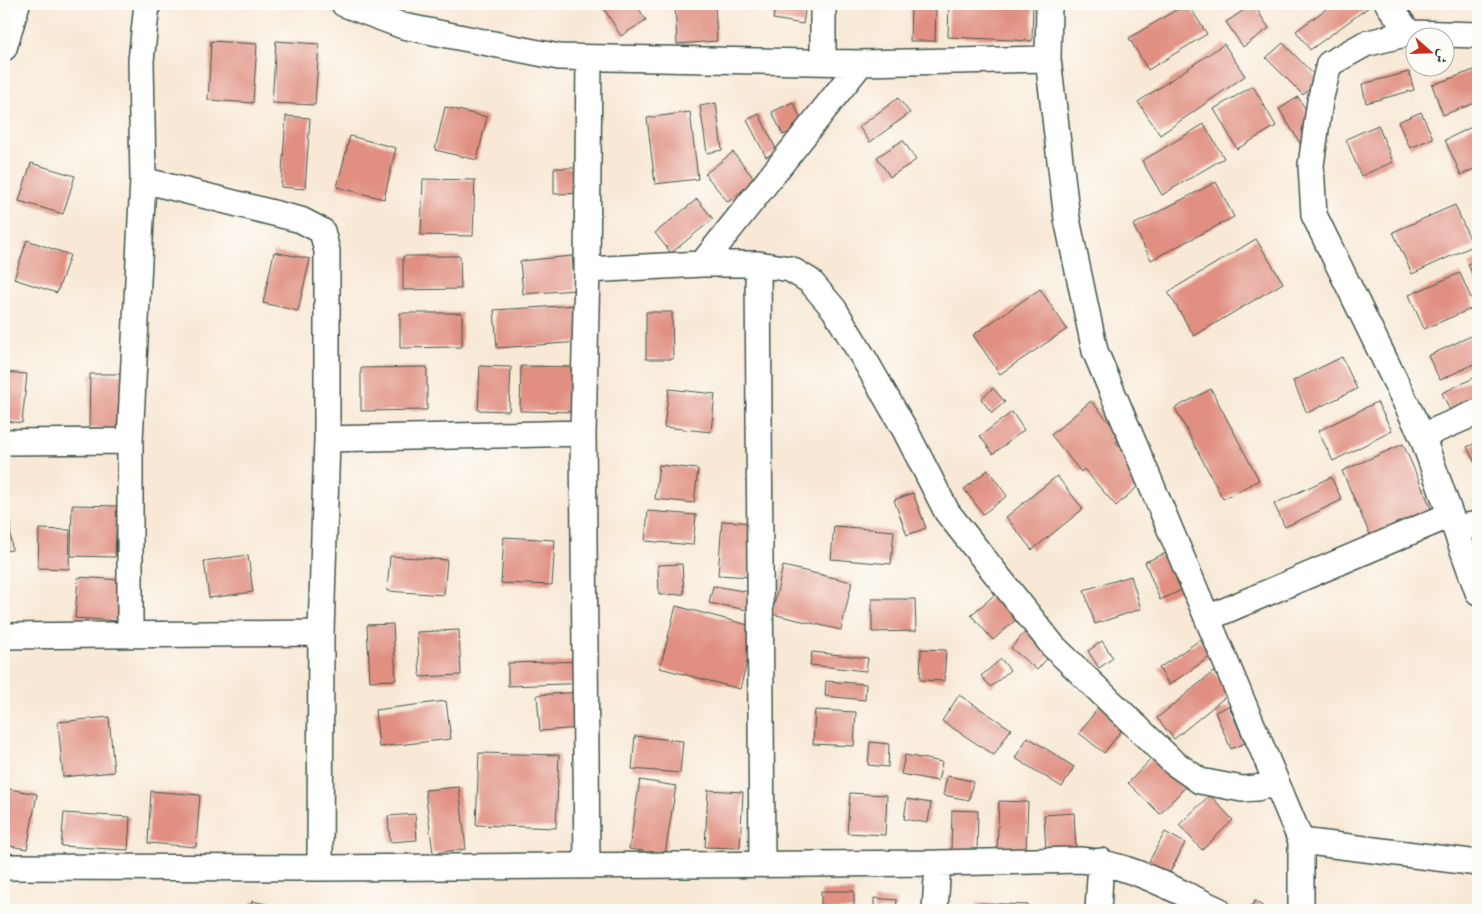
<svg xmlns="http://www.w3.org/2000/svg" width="1482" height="914" viewBox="0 0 1482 914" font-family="'Libre Bodoni',Amiri,serif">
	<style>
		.building { fill: #e08f81 }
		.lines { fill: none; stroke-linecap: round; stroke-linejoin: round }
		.minor-casing { stroke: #40574c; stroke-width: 28 }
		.minor { stroke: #fff; stroke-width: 25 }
	</style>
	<rect width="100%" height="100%" fill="#fdfcf7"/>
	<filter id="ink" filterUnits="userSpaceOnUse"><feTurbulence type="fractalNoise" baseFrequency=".02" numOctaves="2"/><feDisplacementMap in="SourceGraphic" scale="10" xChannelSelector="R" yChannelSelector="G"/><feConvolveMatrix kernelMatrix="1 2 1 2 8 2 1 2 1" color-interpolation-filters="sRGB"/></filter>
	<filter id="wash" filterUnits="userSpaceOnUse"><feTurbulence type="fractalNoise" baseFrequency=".0096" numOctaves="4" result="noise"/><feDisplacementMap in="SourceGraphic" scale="20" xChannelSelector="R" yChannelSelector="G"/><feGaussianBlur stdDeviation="1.12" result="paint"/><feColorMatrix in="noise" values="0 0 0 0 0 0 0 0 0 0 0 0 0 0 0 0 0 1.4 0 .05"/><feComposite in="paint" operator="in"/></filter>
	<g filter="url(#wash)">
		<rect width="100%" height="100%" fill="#f8e8d5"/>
		<g id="blocks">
			<path class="building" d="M601,4H636L646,20L621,36Z
				M675,4H715L717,41L677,44Z
				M776,4H806L803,24L773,19Z
				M949,4H1033L1032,41L948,37Z
				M1186,4H1188L1207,34L1148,70L1129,38Z
				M1253,4L1269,28L1243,47L1226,22Z
				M1333,4H1373L1310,50L1296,31Z
				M911,6L936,7L935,41H910Z
				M211,41L257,44L253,103L208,100Z
				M276,41L319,44L315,105L272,103Z
				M1283,43L1319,80L1303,95L1266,58Z
				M1224,44L1245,76L1160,135L1138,102Z
				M1474,70L1478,82V102L1443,115L1432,85Z
				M1409,72L1414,90L1366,103L1362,84Z
				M1253,86L1276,126L1237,149L1214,109Z
				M1298,97L1324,139L1305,151L1279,109Z
				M898,98L910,113L870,142L859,127Z
				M793,102L804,126L783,135L772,112Z
				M716,103L722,150L707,153L700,106Z
				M445,107L487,117L477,160L435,150Z
				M690,112L698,179L655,184L647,118Z
				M1421,112L1433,138L1410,148L1398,122Z
				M759,114L777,151L766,157L747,120Z
				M286,116L310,118L305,189L281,187Z
				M1204,124L1224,158L1162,195L1142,161Z
				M1478,124V167L1461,175L1445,140Z
				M1378,125L1393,162L1361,176L1346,139Z
				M350,136L396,148L384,199L337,187Z
				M903,140L916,160L890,177L877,157Z
				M733,152L755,180L728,202L705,174Z
				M31,163L75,176L63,214L19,201Z
				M554,168H596V193L554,194Z
				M423,179L475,180L473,236L421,235Z
				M1216,182L1234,217L1151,260L1133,225Z
				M697,199L713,219L671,253L655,233Z
				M1455,205L1473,246L1412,274L1393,232Z
				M1256,239L1283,283L1194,336L1168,292Z
				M27,240L70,255L57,293L14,279Z
				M274,252L310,259L298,311L263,303Z
				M403,256H460L461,289L403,290Z
				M572,256L575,290L523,294L520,261Z
				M1478,259V287L1468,264Z
				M1460,273L1475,307L1424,329L1409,295Z
				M1040,289L1067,329L1000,374L973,335Z
				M578,305L580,342L497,348L494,310Z
				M646,312H672L673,359H646Z
				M400,313H462V347L400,348Z
				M1473,335L1478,347V362L1440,380L1428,356Z
				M1342,357L1357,389L1307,413L1293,381Z
				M480,366L511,367L509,411L478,410Z
				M521,366L579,367L578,412L520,411Z
				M427,367V410L361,411V368Z
				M4,372L27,374L22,423L4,421Z
				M90,374H124V428H89Z
				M1478,376V421L1459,430L1442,393Z
				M993,388L1005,402L992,413L981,399Z
				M669,389L715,394L711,432L664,427Z
				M1211,389L1259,480L1223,499L1175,408Z
				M1091,401L1122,437L1116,442L1147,478L1116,506L1084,469L1081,472L1051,435Z
				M1377,402L1392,431L1333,461L1318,431Z
				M1012,412L1024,430L993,454L980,436Z
				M1478,442V469L1467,447Z
				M1403,444L1432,510L1371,537L1342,471Z
				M659,465L698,469L694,503L655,499Z
				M988,470L1007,496L983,514L964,489Z
				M1057,476L1083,509L1032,550L1006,517Z
				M1331,477L1342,500L1285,527L1274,504Z
				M913,493L926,528L907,535L894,500Z
				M72,505L117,506L115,557L71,556Z
				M4,508H8L12,550L4,551Z
				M648,511L696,515L693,545L645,541Z
				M722,521L757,523L752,577L718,575Z
				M834,526L894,531L891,564L831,559Z
				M39,529L70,530L69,569L38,568Z
				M504,537L555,540L552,585L501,583Z
				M1171,551L1186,588L1160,600L1145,562Z
				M248,555L253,592L209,598L204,561Z
				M390,556L447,560L444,595L387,591Z
				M682,564L684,594L659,595L658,565Z
				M783,566L852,582L841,630L772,614Z
				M1131,576L1141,609L1095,624L1084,590Z
				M78,577L121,580L119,621L75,618Z
				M713,586L762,594L759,612L709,603Z
				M999,591L1020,616L993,640L971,615Z
				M872,599H915L916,631L872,632Z
				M676,606L756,627L740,689L660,668Z
				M393,624L396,680L370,681L367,625Z
				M1032,624L1058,646L1037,670L1011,648Z
				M459,630L461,675L420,677L417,632Z
				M1200,640L1211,656L1169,685L1159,668Z
				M1102,641L1113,658L1099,668L1088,651Z
				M921,649L946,650L944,681L920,680Z
				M812,652L868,658L866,671L810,665Z
				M1001,659L1010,670L991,687L981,676Z
				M591,661V683L508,686V663Z
				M1213,672L1230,693L1174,739L1157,718Z
				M826,681L866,684L865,700L825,696Z
				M580,692L582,728L540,731L537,695Z
				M959,695L1011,729L994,755L942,721Z
				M446,701L451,739L379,747L375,710Z
				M1102,703L1127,723L1104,753L1079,733Z
				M1229,706L1245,743L1231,749L1215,712Z
				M815,710L856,712L854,746L813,744Z
				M109,717L114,772L63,777L58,722Z
				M635,736L683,741L680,773L632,769Z
				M1028,737L1074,767L1062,787L1015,758Z
				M870,742L889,744L888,767L868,765Z
				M1160,750L1192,780L1160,814L1128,783Z
				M479,753L559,755L556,828L476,825Z
				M905,755L942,762L938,781L901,774Z
				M947,776L973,781L969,800L943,795Z
				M640,780L676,786L665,854L629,849Z
				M459,787L466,849L433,853L425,790Z
				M4,788L37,794L27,849L4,845Z
				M708,790L743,792L740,848L705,847Z
				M151,791L200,795L196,847L148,843Z
				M850,793L887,795L885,835L847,833Z
				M1210,795L1233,820L1202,850L1179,825Z
				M907,799L931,803L928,823L904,819Z
				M999,801L1028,802L1026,851L997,850Z
				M952,810L978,811L977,851H951Z
				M64,813L130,817L128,850L61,846Z
				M1074,813L1076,849L1046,851L1044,815Z
				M415,814L417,840L390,842L388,816Z
				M1165,832L1185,843L1166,880L1145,869Z
				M821,891H854V910H821Z
				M874,898L897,900L896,910H874Z
				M252,901L291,909V910H250Z
				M1255,901L1268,910H1248Z
				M977,903L1028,905V910H977Z"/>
		</g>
	</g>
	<g filter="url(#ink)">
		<use href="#blocks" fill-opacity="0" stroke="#40574c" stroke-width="1"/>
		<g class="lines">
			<defs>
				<path id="minor" d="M344,4L403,26L559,57L861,63L1048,59
					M1049,4L1048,59L1067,219L1095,351L1301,841V910
					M1388,4L1409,33
					M1478,35L1409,33L1365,44L1329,64L1320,101L1311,165L1314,215L1422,436L1478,592
					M4,48L17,4
					M823,62V4
					M143,180L301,220L322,231L327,251V439L321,633L320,868
					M702,264H758L790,269L810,281L834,309L866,362L905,430L947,512L1053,646L1173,762L1200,781L1242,789L1257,788L1276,782
					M758,264L762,864
					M587,270L702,264L861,63
					M1422,436L1478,412
					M327,439L583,433
					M4,442L130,441
					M1455,528L1478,524
					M1208,618L1450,515
					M130,635V441L143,180L141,61L147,4
					M4,636L321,633
					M1301,841L1478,863
					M587,865L583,433L587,270L589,58
					M4,867L320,868L938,863L1080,860C1129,863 1174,890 1218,910
					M935,910L938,863
					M1098,910L1101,861"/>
			</defs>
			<use href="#minor" class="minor-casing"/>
			<use href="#minor" class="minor"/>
		</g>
	</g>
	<rect width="1482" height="914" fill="none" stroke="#fdfcf7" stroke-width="20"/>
	<g transform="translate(1430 52) rotate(110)"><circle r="24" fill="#fdfcf7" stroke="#a4b0a9"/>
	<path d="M0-4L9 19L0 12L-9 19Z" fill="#c8321e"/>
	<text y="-8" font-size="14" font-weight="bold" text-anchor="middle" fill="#1f3d34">ش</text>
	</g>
</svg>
